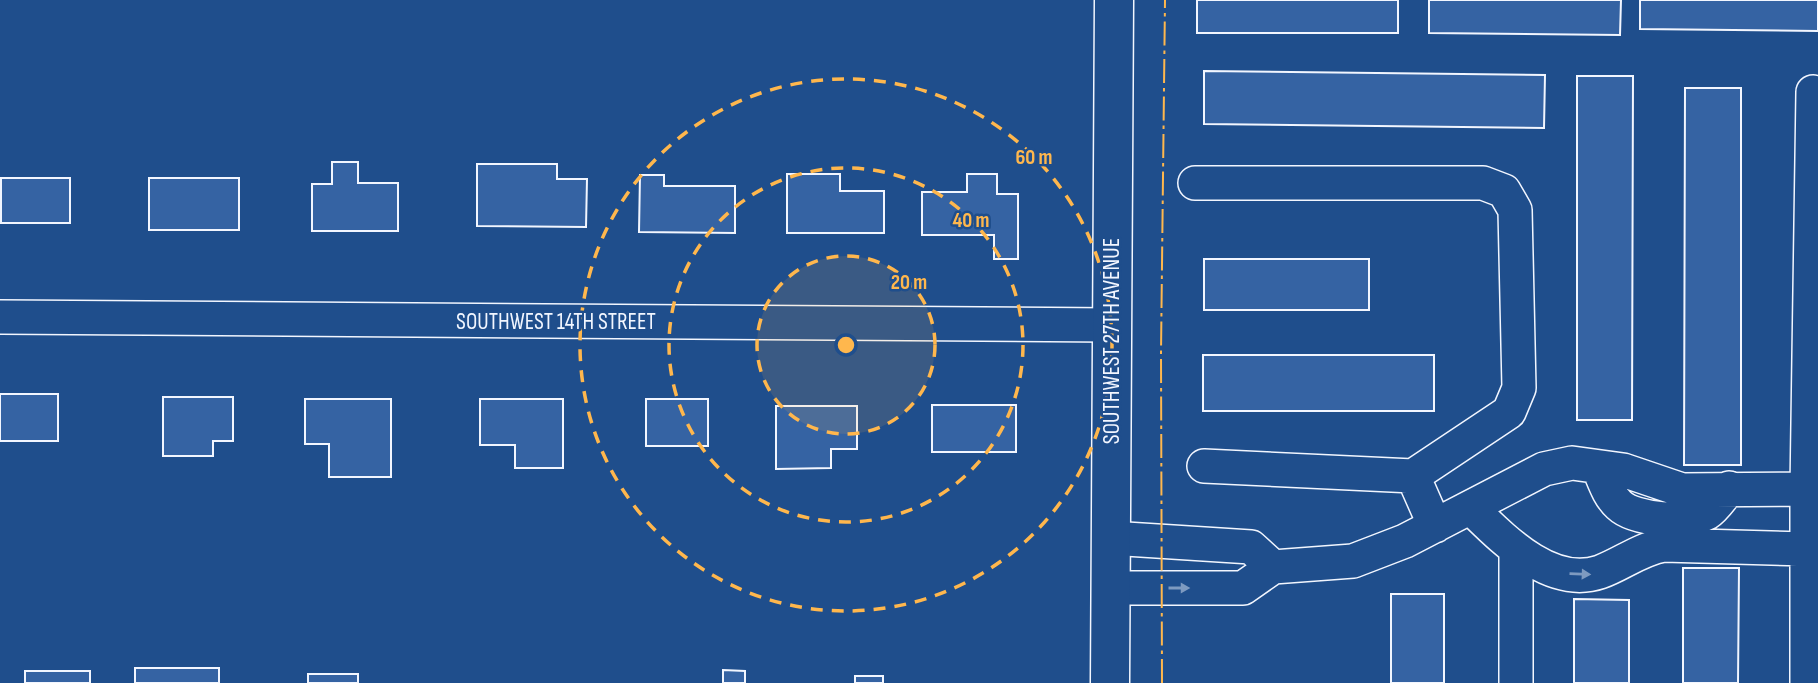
<svg xmlns="http://www.w3.org/2000/svg" width="1818" height="683" viewBox="0 0 1818 683" font-family="'Sofia Sans Condensed',sans-serif">
	<style>
		.building { fill: #3563a3; stroke: #f2f6ff; stroke-width: 2 }
		.lines { fill: none; stroke-linecap: round; stroke-linejoin: round }
		.minor-casing { stroke: #f2f6ff; stroke-width: 36 }
		.major-casing { stroke: #f2f6ff; stroke-width: 41 }
		.minor { stroke: #1f4e8c; stroke-width: 33 }
		.major { stroke: #1f4e8c; stroke-width: 38 }
		.power { stroke: #ffb74d; stroke-width: 2; stroke-dasharray: 24 5 3.5 5; stroke-linecap: butt }
		.oneway { fill: #7e9ac0 }
		.ring { fill: none; stroke: #ffb74d; stroke-width: 3.5; stroke-dasharray: 12 9 }
		.labels { text-anchor: middle; stroke-width: 5; stroke-linejoin: round; paint-order: stroke }
		.street-label { font-size: 23px; fill: #f2f6ff; stroke: #1f4e8c }
		.centre { fill: #ffb74d; stroke: #1f4e8c; stroke-width: 3.5 }
		.ring-label { font-size: 21px; text-anchor: middle; font-weight: bold; fill: #ffb74d; stroke: #1f4e8c; stroke-width: 5; stroke-linejoin: round; paint-order: stroke }
	</style>
	<rect width="100%" height="100%" fill="#1f4e8c"/>
	<path class="building" d="M1197,0H1398V33H1197Z
		M1429,0H1621L1620,35L1429,33Z
		M1640,0H1818V31L1640,29Z
		M1204,71L1545,75L1544,128L1204,124Z
		M1577,76H1633L1632,420H1577Z
		M1685,88H1741V465H1684Z
		M332,162H358V183H398V231H312V184H332Z
		M477,164H557V179H587L586,227L477,226Z
		M787,174H840V191H884V233H787Z
		M967,174H997V194H1018V259H994V235H922V192H967Z
		M640,175H664V186H735V233L639,232Z
		M1,178H70V223H1Z
		M149,178H239V230H149Z
		M1204,259H1369V310H1204Z
		M1203,355H1434V411H1203Z
		M0,394H58V441H0Z
		M163,397H233V441H213V456H163Z
		M305,399H391V477H329V444H305Z
		M480,399H563V468H515V445H480Z
		M646,399H708V446H646Z
		M932,405H1016V452H932Z
		M776,406H857V449H831V468L776,469Z
		M1683,568H1739L1738,683H1683Z
		M1391,594H1444V683H1391Z
		M1574,599L1629,600V683H1574Z
		M135,668H219V683H135Z
		M723,670L745,671V683H723Z
		M25,671H90V683H25Z
		M308,674H358V683H308Z
		M855,676H883V683H855Z"/>
	<g class="lines">
		<defs>
			<path id="minor" d="M1195,183H1483L1504,191L1515,210L1519,388L1509,412L1413,476L1204,466
				M0,317L1111,325
				M1598,467C1604,480 1608,495 1619,505C1635,520 1688,524 1707,513C1715,508 1723,496 1729,488
				M1413,476L1435,526
				M1471,508C1502,538 1550,589 1600,572C1622,564 1640,549 1664,545L1807,549
				M1110,538L1251,547L1273,567L1243,588H1110
				M1273,567L1353,561L1405,541L1544,469L1572,463L1623,470L1682,490L1807,489
				M1516,683V551
				M1807,683V489L1813,92"/>
			<path id="major" d="M1110,683L1114,0"/>
		</defs>
		<use href="#minor" class="minor-casing"/>
		<use href="#major" class="major-casing"/>
		<use href="#minor" class="minor"/>
		<use href="#major" class="major"/>
		<path class="power" d="M1162,683L1161,353L1165,0"/>
	</g>
	<defs><path id="oneway-solid" d="M-6-.8H1V-3.2L6.5 0L1 3.2V.8H-6Z" transform="scale(1.75)"/></defs>
	<g class="oneway">
		<use href="#oneway-solid" transform="translate(1580 574) rotate(2)"/>
		<use href="#oneway-solid" transform="translate(1179 588)"/>
	</g>
	<circle cx="846" cy="345" r="89" fill="#ffb74d" fill-opacity=".12"/>
	<g class="ring">
		<circle cx="846" cy="345" r="89"/>
		<circle cx="846" cy="345" r="177"/>
		<circle cx="846" cy="345" r="266"/>
	</g>
	<g class="labels">
		<g class="street-label">
			<text x="556" y="329">SOUTHWEST 14TH STREET</text>
			<text transform="translate(1111 341) rotate(-90)" y="8">SOUTHWEST 27TH AVENUE</text>
		</g>
	</g>
	<circle cx="846" cy="345" r="10" class="centre"/>
	<g class="ring-label">
		<text x="1034" y="164">60 m</text>
		<text x="971" y="227">40 m</text>
		<text x="909" y="289">20 m</text>
	</g>
</svg>
